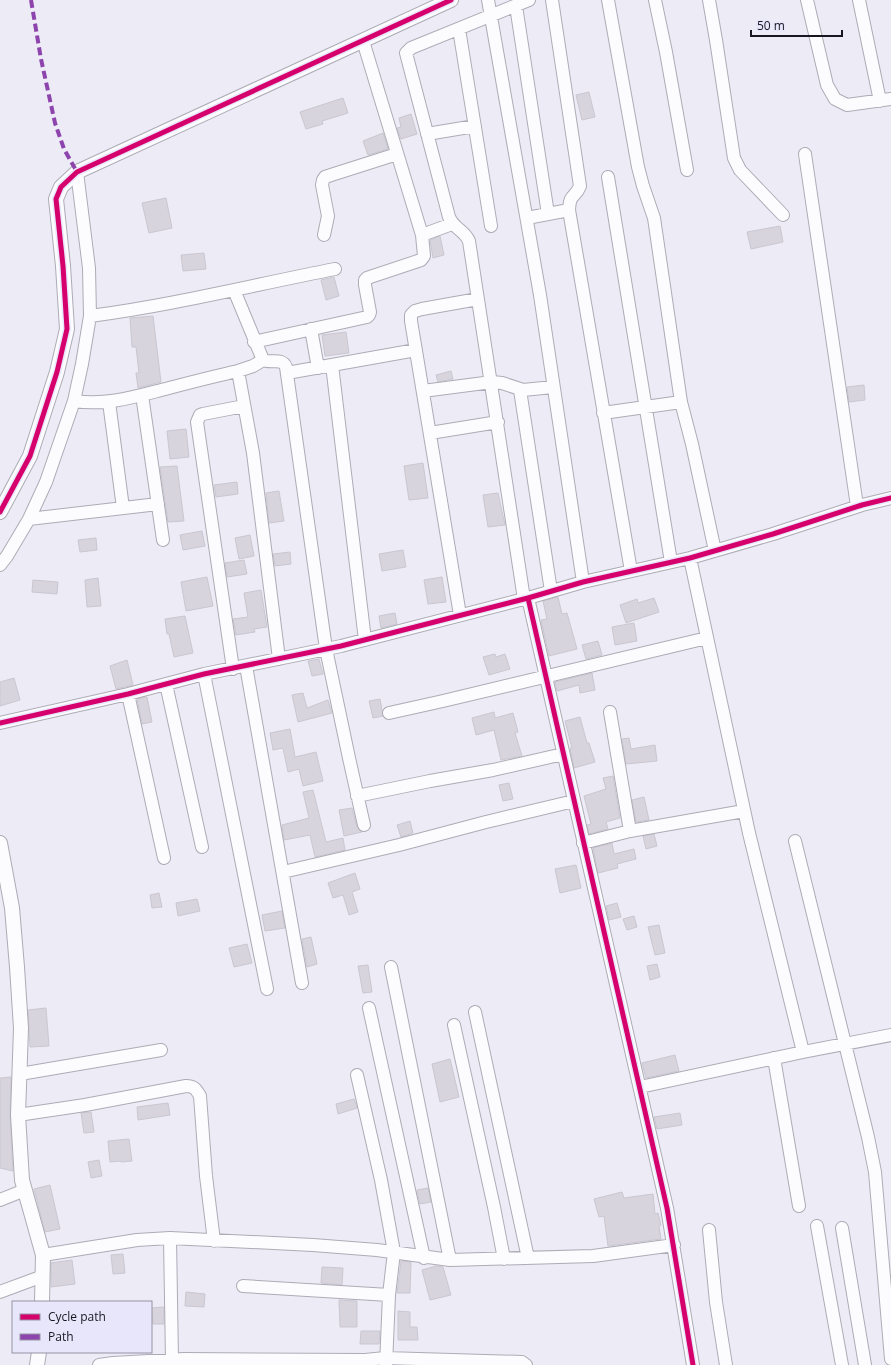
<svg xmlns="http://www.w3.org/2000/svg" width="891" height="1365" viewBox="0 0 891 1365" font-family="'Open Sans',sans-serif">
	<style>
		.building { fill: #d8d4dd; stroke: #cac7d0 }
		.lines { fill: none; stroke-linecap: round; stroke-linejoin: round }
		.minor-casing { stroke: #adacb6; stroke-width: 14 }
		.tertiary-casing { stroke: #adacb6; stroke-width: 16 }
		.minor { stroke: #fcfcfe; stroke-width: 12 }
		.tertiary { stroke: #fcfcfe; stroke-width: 14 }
		.quiet { stroke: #8e44ad; stroke-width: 4; stroke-dasharray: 8 4; stroke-linecap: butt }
		.cycleway-casing { stroke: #e8e6fb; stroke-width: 8 }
		.cycleway { stroke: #d6006c; stroke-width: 5 }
	</style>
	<rect width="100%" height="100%" fill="#ecebf6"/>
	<path class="building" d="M589,92L595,117L582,120L576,95Z
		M343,98L348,113L322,121L323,124L306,129L300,112Z
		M411,114L417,134L401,139L397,128L401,127L399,118Z
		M383,133L388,149L368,155L363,141Z
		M166,198L172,228L149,233L142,203Z
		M780,226L783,242L751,249L747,232Z
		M440,236L444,255L433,258L430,240Z
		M204,253L206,269L183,271L181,255Z
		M334,277L339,296L326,300L321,280Z
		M153,316L161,382L138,388L136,373H139L136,347H132L130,318Z
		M346,332L349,353L325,356L322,335Z
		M451,371L453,379L438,382L436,375Z
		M864,385L865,400L849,402L847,387Z
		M186,429L189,457L170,459L167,431Z
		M423,463L428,498L409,500L404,466Z
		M177,466L184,521L168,522L160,467Z
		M237,482L238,494L216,497L214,485Z
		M279,491L284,521L269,523L266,493Z
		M498,493L505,525L488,527L483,495Z
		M202,531L205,546L183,550L180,535Z
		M250,535L254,556L239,559L235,538Z
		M96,538L97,550L80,552L78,540Z
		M403,550L406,567L382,571L379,554Z
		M290,552L291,564L275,566L273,554Z
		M244,560L247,574L227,577L225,563Z
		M207,577L213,606L186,611L181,582Z
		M442,577L446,602L428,604L424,580Z
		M98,578L101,606L87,607L85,580Z
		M33,580L58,582L57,594L32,592Z
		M261,590L267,627L254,629L255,632L236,635L233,619L248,617L244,593Z
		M558,597L562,614L567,613L577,649L549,656L541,620L547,619L543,601Z
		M654,598L659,612L626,623L620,605L637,599L638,603Z
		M395,613L397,624L381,628L379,616Z
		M185,616L193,653L174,657L169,634H167L165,619Z
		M634,623L637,641L615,645L612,627Z
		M598,641L602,655L586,659L582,645Z
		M495,654L496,657L505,654L510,669L489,675L483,657Z
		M319,659L323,674L312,676L308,661Z
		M127,660L133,685L116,689L110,666Z
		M592,673L595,690L580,693L579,685L557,691L555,682Z
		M14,678L20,700L0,706V682Z
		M303,693L307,708L328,700L332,713L298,722L292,695Z
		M147,697L152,722L142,724L137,699Z
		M380,699L383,716L373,718L369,701Z
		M494,712L495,718L513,713L518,732L515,733L522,756L501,760L494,730L476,735L472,718Z
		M580,717L587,743H589L595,762L574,768L570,748H572L565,721Z
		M290,729L295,757L316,752L323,781L303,786L299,769L288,772L283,748L273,750L270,733Z
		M629,738L631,749L655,745L657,761L626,764L622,739Z
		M613,776L620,818L606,822L608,829L589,834L587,825L591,824L584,796L606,789L603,778Z
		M509,783L513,799L503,801L499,785Z
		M313,790L326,842L343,838L345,850L315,857L310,835L284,840L282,825L309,818L303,792Z
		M644,797L649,820L636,822L632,800Z
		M352,808L357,827L362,832L344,836L339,810Z
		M410,821L413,833L401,837L397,825Z
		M654,834L657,846L646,849L643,836Z
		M612,843L614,854L634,849L636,859L617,864L618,868L598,873L593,848Z
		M576,865L581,888L560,893L555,869Z
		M355,873L360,889L352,892L358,912L349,915L343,895L333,898L328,883Z
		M159,893L162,907L152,908L150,895Z
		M197,899L200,911L178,916L176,903Z
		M617,903L621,917L609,920L606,906Z
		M282,911L285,928L265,931L262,915Z
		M634,916L637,927L627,930L623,919Z
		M659,925L665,953L655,955L648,927Z
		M311,937L317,964L307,967L302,939Z
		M247,944L252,963L234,967L229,948Z
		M657,964L660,977L650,980L647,966Z
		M368,965L372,992L363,993L358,966Z
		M46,1008L49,1046L30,1047L28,1010Z
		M675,1055L679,1071L646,1078L642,1063Z
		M450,1059L459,1097L440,1102L432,1064Z
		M11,1077L10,1115L13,1171L0,1168V1078Z
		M354,1099L357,1108L338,1114L336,1104Z
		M168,1103L170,1115L138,1120L137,1107Z
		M91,1112L94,1132L84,1133L81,1113Z
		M680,1113L682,1125L657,1129L654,1117Z
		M129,1139L132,1161L121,1162V1161L110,1162L108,1141Z
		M99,1160L102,1176L91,1178L88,1162Z
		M50,1185L60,1229L45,1232L34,1189Z
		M428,1188L431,1202L420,1204L417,1190Z
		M622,1192L624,1198L653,1194L655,1214L658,1213L661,1225L659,1226L661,1239L608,1246L604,1216L599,1217L594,1199Z
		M123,1254L125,1273L113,1274L111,1255Z
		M72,1260L75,1284L51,1287V1263Z
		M401,1261L411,1262L410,1293H397Z
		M436,1266L443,1267L451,1295L430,1300L422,1270Z
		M322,1267L343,1268L342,1285L321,1283Z
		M186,1292L205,1294L204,1307L185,1306Z
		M339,1300L357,1301V1327H340Z
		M164,1307V1324H153L151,1308Z
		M398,1311L410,1312V1327H417L418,1340H398Z
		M361,1331H380L379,1344H360Z"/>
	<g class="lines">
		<defs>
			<path id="minor" d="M488,0L540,295L583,582
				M608,0L638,167L643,186L654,218L681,402L692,444L715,551
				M655,0L666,52L687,170
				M709,0L716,40L734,158L740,170L783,215
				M807,0L827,85L835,99L847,105L891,99
				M859,0L880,101
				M516,6L548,214
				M459,29L491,226
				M363,41L422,235
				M427,134L475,126
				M805,154L857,506
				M608,177L671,562
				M569,210L631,571
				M527,218L569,210C570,192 575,199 580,186L552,0
				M324,235L328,216L322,185L323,180L325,177L331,175L397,154
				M234,290L263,360C271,364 282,357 286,367L326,649L349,758L364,825
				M90,316C173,305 253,285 335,269
				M311,329L318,368
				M254,342L367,317L369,315L370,312L365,285V280L367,278L421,260L424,256L422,235L452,224
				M332,365L365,640
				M238,371L253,453L279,659
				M287,373L416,350
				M520,390L551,591
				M423,391L492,382L502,383L523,390L553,387
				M142,395L163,540
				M74,401C108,406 137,396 169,388C192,382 215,376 238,371L253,366L263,360
				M109,402L123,508
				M603,413L681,402
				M430,433L498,422
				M29,519L158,504
				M690,558L749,833L803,1052
				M0,565L7,556L29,519L46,482L74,401L82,364L90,316L89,268L77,172
				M528,598L667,1208L693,1365
				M524,599L469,241C464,230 454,229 449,217L406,53L411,48L529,0
				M460,615L411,321V315L415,311L422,309L478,299
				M246,666L302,983
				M233,669L197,422L200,415L203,414L244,406
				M204,674L267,989
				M166,684L202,847
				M128,694L164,858
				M610,712L630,831
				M389,713L443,701L707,638
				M0,723L128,694L204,674L341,646L528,598L583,582L690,558L773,534L862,505L891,498
				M357,796L430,781L493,770L563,754
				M795,841L868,1137L875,1172L891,1359
				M583,843L630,831L744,811
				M283,872L399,845L486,822L574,801
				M391,967L450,1260
				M369,1008L424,1258
				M475,1012L528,1258
				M454,1025L494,1207L504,1259
				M774,1058L799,1206
				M20,1074L161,1050
				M357,1075L381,1180L394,1252L389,1295L386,1365
				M640,1087L803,1052L891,1035
				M18,1115L85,1105L186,1086C194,1086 196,1089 200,1096L206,1176L214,1241
				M0,1200L25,1190
				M817,1226L842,1365
				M842,1228L865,1365
				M709,1230L716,1302L726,1365
				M170,1238L172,1360
				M43,1255L137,1240L170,1238L313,1245L377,1250L450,1260L593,1256L674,1245
				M243,1286L389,1295
				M0,1292L43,1276
				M99,1365L113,1363L184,1359L365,1360L385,1358L522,1362L526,1365"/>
			<path id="tertiary" d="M0,512L30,456L57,372L67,329L63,266L56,199L61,187L77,172L451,0
				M0,843L12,908L17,967L21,1028L18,1115L22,1180L43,1255L42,1302
				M37,1365L39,1352"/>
		</defs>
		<use href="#minor" class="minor-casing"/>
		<use href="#tertiary" class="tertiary-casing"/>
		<use href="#minor" class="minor"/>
		<use href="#tertiary" class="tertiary"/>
		<path class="quiet" d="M31,0L41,59L55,123L64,149L77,172"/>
		<defs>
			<path id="cycleway" d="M0,512L30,456L57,372L67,329L63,266L56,199L61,187L77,172L451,0
				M528,598L667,1208L693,1365
				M0,723L128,694L204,674L341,646L528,598L583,582L690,558L773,534L862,505L891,498"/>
		</defs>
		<use href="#cycleway" class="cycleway-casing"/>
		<use href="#cycleway" class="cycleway"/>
	</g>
	<rect x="12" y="1301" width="140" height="52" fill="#e8e6fb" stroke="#9593a3"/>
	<rect x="20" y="1314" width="20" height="6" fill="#d6006c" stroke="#9593a3"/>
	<text x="48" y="1321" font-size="12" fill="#181720">Cycle path</text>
	<rect x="20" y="1334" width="20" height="6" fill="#8e44ad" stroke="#9593a3"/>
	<text x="48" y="1341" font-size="12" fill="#181720">Path</text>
	<path d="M751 30v6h91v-6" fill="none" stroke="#181720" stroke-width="2"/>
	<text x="757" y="30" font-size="12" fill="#181720" stroke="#e8e6fb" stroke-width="3" paint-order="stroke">50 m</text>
</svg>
